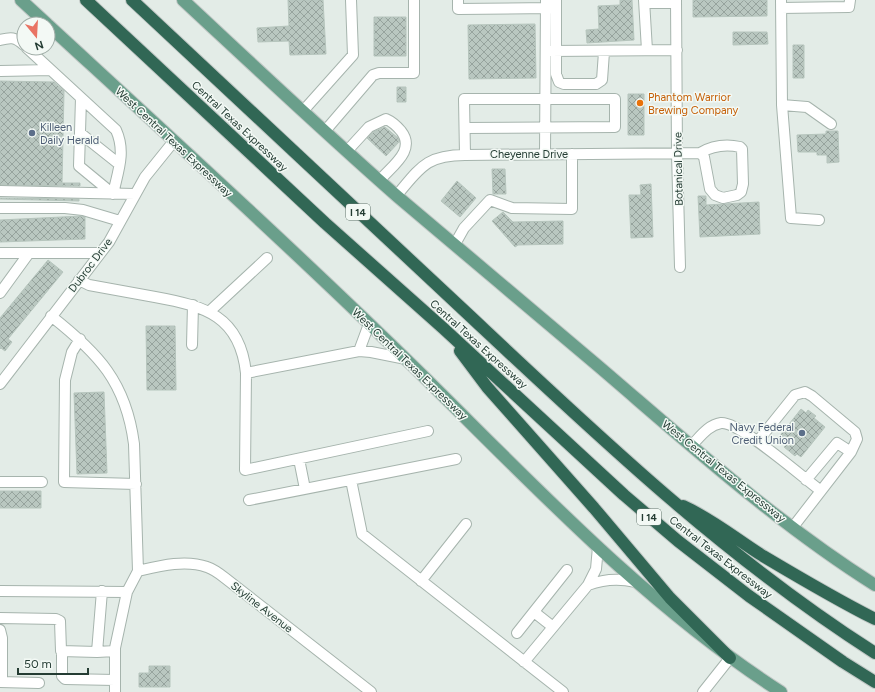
<svg xmlns="http://www.w3.org/2000/svg" width="875" height="692" viewBox="0 0 875 692" font-family="Figtree,sans-serif">
	<style>
		.building { fill: url(#building-cross-hatch); stroke: #b6c5bd }
		.lines { fill: none; stroke-linecap: round; stroke-linejoin: round }
		.minor-casing { stroke: #a6b4ad; stroke-width: 12 }
		.major-casing { stroke: #c2c8c6; stroke-width: 14 }
		.highway-casing { stroke: #c2c8c6; stroke-width: 14 }
		.minor { stroke: #fff; stroke-width: 10 }
		.major { stroke: #6a9f8b; stroke-width: 12 }
		.highway { stroke: #316755; stroke-width: 12 }
		.food-dot { fill: #e8710a; stroke: #f3f9f5; stroke-width: 1.5 }
		.service-dot { fill: #5c6f8a; stroke: #f3f9f5; stroke-width: 1.5 }
		.labels { text-anchor: middle; stroke-width: 3; stroke-linejoin: round; paint-order: stroke }
		.shield { fill: #f3f9f5; stroke: #62756d; stroke-width: 1 }
		.shield-label { font-size: 10px; font-weight: bold; fill: #243c33 }
		.food-label { font-size: 11px; fill: #c56008; stroke: #f3f9f5; text-anchor: start }
		.street-label { font-size: 11px; fill: #243c33; stroke: #f3f9f5 }
		.service-label { font-size: 11px; fill: #4e5e75; stroke: #f3f9f5; text-anchor: start }
	</style>
	<defs>
		<pattern id="building-cross-hatch" width="8" height="8" patternUnits="userSpaceOnUse"><rect width="8" height="8" fill="#b9c7c0"/><path d="M0 0l8 8M0 8l8-8" fill="none" stroke="#96a39d"/></pattern>
	</defs>
	<rect width="100%" height="100%" fill="#e3ece7"/>
	<path class="building" d="M288,0H323L326,54L290,55L289,41L258,42L257,28L289,26Z
		M620,0H632L634,40L587,43L586,30L599,29L598,6L620,5Z
		M693,0H767V16L693,17Z
		M374,17H406V56H374Z
		M535,24L536,78L469,79L468,25Z
		M733,32H767L768,44L733,45Z
		M793,45H804V78H793Z
		M0,81L54,82L64,91L62,183H80V186L0,185Z
		M397,87H406V102H397Z
		M628,94H644V135H628Z
		M385,127L398,138L399,142L386,156L367,138L373,132Z
		M826,131H838L839,162L827,163V155H817V152H798L797,135L826,134Z
		M492,169H505L506,194H493Z
		M457,181L476,198L460,217L441,201Z
		M651,184L653,237L631,238L629,195H641L640,185Z
		M698,196H706V205L759,202L760,234L700,237Z
		M0,198L79,199V201L0,199Z
		M503,212L513,222L563,221V244L518,245L515,247L492,221Z
		M82,216L85,217V239L0,242V220Z
		M48,260L63,272L8,339L12,342L5,351L1,348L0,349V318Z
		M146,326H175L176,390H147Z
		M104,392L107,473L77,474L74,393Z
		M801,409L806,413L808,410L816,416L814,418L825,427L801,457L797,454L795,456L784,447L786,445L778,438Z
		M0,491H41V508H0Z
		M149,666H170V687H139V673H149Z"/>
	<g class="lines">
		<defs>
			<path id="minor" d="M458,0V9L551,8
				M556,0V74L559,82L564,84H596L602,80L604,52
				M644,0L647,50
				M676,0L677,153L680,267
				M781,0L782,105L791,218L819,220
				M646,3H676
				M781,8L849,7L850,0
				M0,40C11,37 15,37 24,45
				M27,48L116,130C126,152 118,171 113,194L79,166L81,98
				M550,51L677,50
				M0,71L51,70
				M782,105L807,107L831,124
				M303,111L353,55L351,0
				M465,128L615,127V99H464L465,155
				M325,131L373,75L379,73H414V0
				M80,133L119,164
				M347,151L369,127L386,119C393,122 396,125 401,131C416,150 393,165 380,180
				M545,154L546,0
				M0,191L135,194
				M397,195C420,168 426,155 465,155L700,153L704,157L710,189L715,195L723,198L737,195L741,192L743,184L742,149L740,147C726,144 712,146 700,153
				M0,208H65L83,210L120,221
				M455,244L464,228L490,200L512,208L572,209V154
				M0,253H100
				M79,280L89,285C111,289 133,293 155,297C205,306 240,316 246,373L245,470L428,431
				M0,293L29,253
				M210,311L267,258
				M51,316C98,353 126,382 134,444L138,571L127,592L115,648V692
				M80,339L72,352L65,380L64,482L136,484
				M192,345L193,305
				M359,351L369,324
				M246,373L359,351L371,352L406,359
				M0,384L109,242L145,177L174,141
				M758,441L795,395L805,392L812,396L855,432L857,439L851,452L793,527
				M692,445C700,437 708,425 721,423C739,421 802,477 820,490
				M299,459L305,489
				M351,480L362,534L563,692
				M806,480L837,443L851,452
				M0,482H42
				M249,500L456,459
				M138,571C159,566 185,559 207,567C213,569 220,574 225,578L371,692
				M421,581L466,524
				M588,585C604,579 619,578 635,582
				M0,591L127,592
				M102,591L97,652L115,651
				M534,612L553,627
				M0,618L56,619L60,621L61,651L97,652
				M0,630L2,638V682
				M517,633L567,570
				M62,651V676L65,679L115,680
				M524,662L588,585L596,569L598,547
				M0,682L39,683
				M703,692L730,658"/>
			<path id="major" d="M21,0L47,24
				M183,0C254,66 325,133 398,197C464,253 531,309 597,365C686,441 775,522 875,585
				M48,25C172,139 296,252 416,369C532,483 644,604 781,692"/>
			<path id="highway" d="M86,0L325,223L443,328L624,495L678,541L749,596L843,662L875,682
				M132,0C244,106 358,210 470,316C599,437 725,557 875,653
				M460,351L487,387L594,508L670,598L730,658
				M683,506C712,519 736,539 763,556C800,578 837,600 875,619"/>
		</defs>
		<use href="#minor" class="minor-casing"/>
		<use href="#major" class="major-casing"/>
		<use href="#highway" class="highway-casing"/>
		<use href="#minor" class="minor"/>
		<use href="#major" class="major"/>
		<use href="#highway" class="highway"/>
	</g>
	<circle class="food-dot" cx="640" cy="103" r="4"/>
	<g class="service-dot">
		<circle cx="32" cy="133" r="4"/>
		<circle cx="802" cy="433" r="4"/>
	</g>
	<g class="labels">
		<g class="shield">
			<rect x="346" y="204" width="24" height="16" rx="3"/>
			<rect x="637" y="509" width="24" height="16" rx="3"/>
		</g>
		<g class="shield-label">
			<text x="358" y="216">I 14</text>
			<text x="649" y="521">I 14</text>
		</g>
		<g class="food-label">
			<text x="648" y="101">Phantom Warrior<tspan x="648" dy="13">Brewing Company</tspan></text>
		</g>
		<g class="street-label">
			<text transform="translate(240 126) rotate(43)" y="4">Central Texas Expressway</text>
			<text transform="translate(174 142) rotate(43)" y="4">West Central Texas Expressway</text>
			<text x="529" y="158">Cheyenne Drive</text>
			<text transform="translate(678 169) rotate(-91)" y="4">Botanical Drive</text>
			<text transform="translate(90 265) rotate(-53)" y="4">Dubroc Drive</text>
			<text transform="translate(479 344) rotate(42)" y="4">Central Texas Expressway</text>
			<text transform="translate(410 364) rotate(44)" y="4">West Central Texas Expressway</text>
			<text transform="translate(724 471) rotate(39)" y="4">West Central Texas Expressway</text>
			<text transform="translate(721 557) rotate(38)" y="4">Central Texas Expressway</text>
			<text transform="translate(262 607) rotate(38)" y="4">Skyline Avenue</text>
		</g>
		<g class="service-label">
			<text x="40" y="131">Killeen<tspan x="40" dy="13">Daily Herald</tspan></text>
			<text x="794" y="431" text-anchor="end">Navy Federal<tspan x="794" dy="13">Credit Union</tspan></text>
		</g>
	</g>
	<g transform="translate(36 36) rotate(162)"><circle r="19" fill="#f3f9f5" stroke="#a0ada7"/>
	<path d="M0-3L7 15L0 10L-7 15Z" fill="#e97464"/>
	<text y="-6" font-size="11" font-weight="bold" text-anchor="middle" fill="#243c33">N</text>
	</g>
	<path d="M18 668v6h70v-6" fill="none" stroke="#243c33" stroke-width="2"/>
	<text x="24" y="668" font-size="12" fill="#243c33" stroke="#f3f9f5" stroke-width="3" paint-order="stroke">50 m</text>
</svg>
